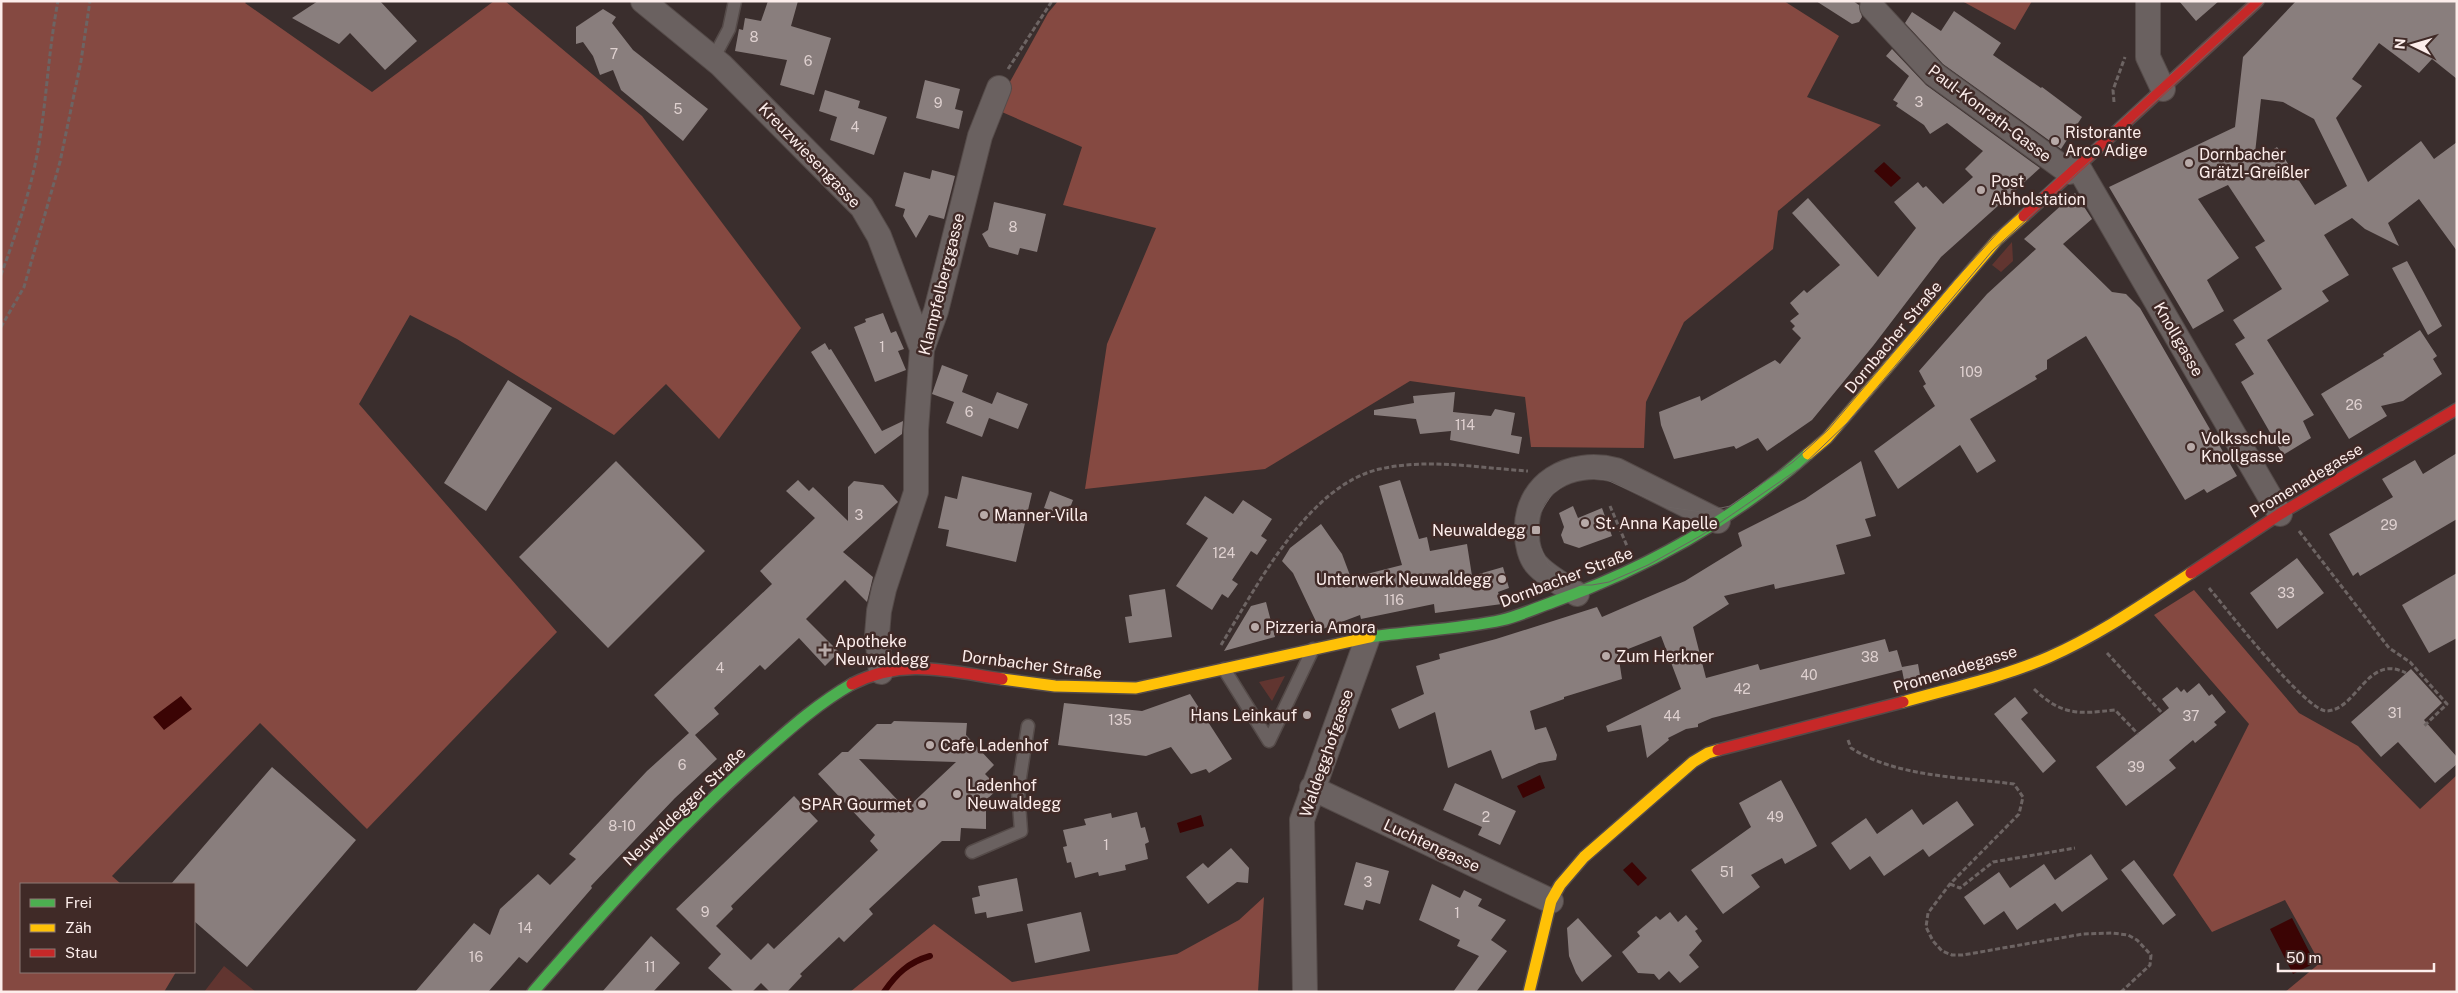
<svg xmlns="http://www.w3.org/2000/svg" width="2458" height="993" viewBox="0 0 2458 993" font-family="'Public Sans',sans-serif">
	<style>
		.green { fill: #613530 }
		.forest { fill: #854941 }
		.water { fill: #3b0404 }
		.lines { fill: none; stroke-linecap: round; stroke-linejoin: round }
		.stream { stroke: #3b0404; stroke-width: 6 }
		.building { fill: #897e7d; fill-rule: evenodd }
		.lane-casing { stroke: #554b49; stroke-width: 15 }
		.street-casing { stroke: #554b49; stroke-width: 26 }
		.fast-casing { stroke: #554b49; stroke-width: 14 }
		.slow-casing { stroke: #554b49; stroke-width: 14 }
		.jam-casing { stroke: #554b49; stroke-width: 14 }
		.path { stroke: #6d6463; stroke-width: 3; stroke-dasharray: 5 2.5; stroke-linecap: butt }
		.lane { stroke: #6a6160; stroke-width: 12 }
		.street { stroke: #6a6160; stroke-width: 24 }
		.fast { stroke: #4caf50; stroke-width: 11 }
		.slow { stroke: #ffc107; stroke-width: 11 }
		.jam { stroke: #c62828; stroke-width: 11 }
		.tram { stroke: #6d6463; stroke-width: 1 }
		.poi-dot { fill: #b8aaa8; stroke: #402a27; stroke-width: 2 }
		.labels { text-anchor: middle; stroke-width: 5; stroke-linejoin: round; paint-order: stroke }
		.number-label { font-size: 14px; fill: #dfd1d0 }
		.street-label { font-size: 16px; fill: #fcedeb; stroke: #402a27 }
		.poi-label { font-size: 16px; fill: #fcedeb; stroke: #402a27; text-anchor: start }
	</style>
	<rect width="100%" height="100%" fill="#3a2e2d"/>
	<path class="green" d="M2012,242L2013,261L2001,272L1992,265Z
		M1285,676L1272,701L1259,682Z
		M224,966L256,992H204Z"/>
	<path class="forest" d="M1,1H247L245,3L372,92L494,1H505L642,116L801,328L719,439L666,384L614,435L457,339L410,315L359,404L557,632L367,829L260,723L112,876L121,884H21V972H176L164,992H1Z
		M1058,1H1784L1839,36L1807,97L1881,125L1778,211L1773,249L1684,322L1646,402L1644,448L1531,447L1525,397L1410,381L1265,469L1085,489L1107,344L1156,228L1063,205L1082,147L995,109L1048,13Z
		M1962,1H2032L2015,30Z
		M2194,590L2299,713L2358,746L2420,809L2457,775V992H2285L2320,963L2285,900L2212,932L2173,875L2249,724L2154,615Z
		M1264,897L1258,992H850L934,924L1012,982L1177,954L1239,920Z"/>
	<path class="water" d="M1884,162L1901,178L1891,187L1874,171Z
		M181,696L192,709L164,730L153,717Z
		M1540,775L1545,788L1523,798L1517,786Z
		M1201,815L1204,826L1180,833L1177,823Z
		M1632,862L1647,878L1638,886L1623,870Z
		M2292,918L2315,963L2293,974L2270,929Z"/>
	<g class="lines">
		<path class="stream" d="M884,992C896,974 909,962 930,956"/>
	</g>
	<path class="building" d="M318,1H380L417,41L385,70L350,33L339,44L292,18Z
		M768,1H798L791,26L831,38L814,95L780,85L787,60L735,51L739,29L743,30L745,18L761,21Z
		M1816,1H1853L1859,5L1862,17L1859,22L1852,24Z
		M2179,1H2219L2196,21Z
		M2296,1H2457V79L2432,59L2419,73L2379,43L2352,79L2362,86L2336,118L2368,182L2421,141L2434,159L2457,142V251L2419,199L2388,223L2399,246L2365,229L2352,218L2324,235L2349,275L2322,291L2329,301L2267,340L2314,415L2303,421L2311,438L2283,455L2241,382L2254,374L2235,344L2245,338L2233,320L2282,289L2255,247L2265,241L2228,185L2198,199L2239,258L2207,280L2224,311L2193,329L2109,187L2235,127L2243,57ZM2261,99L2283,102L2314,119L2347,186L2315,205L2277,147L2254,162Z
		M603,9L616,17L612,23L633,50L708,109L683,141L621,90L613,70L600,75L593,56L583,42L576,44V27Z
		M1954,11L2001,43L1993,55L2041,88L2042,87L2082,117L2061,149L1943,64L1905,23L1912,12L1941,31Z
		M1892,49L1926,85L2040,168L1941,257L1873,346L1812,420L1767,451L1758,438L1736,449L1734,446L1674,459L1661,425L1659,412L1700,396L1701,401L1775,360L1780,364L1801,338L1792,329L1795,326L1790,321L1799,314L1790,303L1804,290L1807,293L1840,265L1792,213L1808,198L1878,277L1916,228L1894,202L1918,182L1923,188L1926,186L1943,204L1973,177L1965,169L1983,151L1947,123L1930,134L1924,125L1896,106L1898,103L1893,100L1909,76L1886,56Z
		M925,80L960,89L955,109L963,111L959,129L916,118Z
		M825,90L860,101L858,108L887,117L874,155L830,140L837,117L819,111Z
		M932,170L955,176L944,219L929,215L916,238L903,216L905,209L895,206L904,172L930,179Z
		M2075,193L2092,219L2063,244L2112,292L2126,294L2140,308L2237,476L2207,493L2204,489L2185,500L2086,336L2047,360V369L2035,376L2037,379L1970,419L1996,461L1977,473L1960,445L1898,489L1874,451L1935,406L1923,386L1926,384L1919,371L1987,294L2036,249L2024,239Z
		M994,202L1046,214L1037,252L1020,248L1018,255L989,247L982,234L988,230Z
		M2407,261L2442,326L2428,335L2392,268Z
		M883,313L891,333L896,331L904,349L898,351L906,370L875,382L854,327L866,322L865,319Z
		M2420,330L2437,356L2433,359L2442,374L2403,401L2381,406L2387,416L2349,439L2321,394L2384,356L2383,354Z
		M825,343L829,350L831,349L882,431L903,421L902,434L875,454L811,352Z
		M942,365L968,375L962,392L992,404L997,392L1028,404L1018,429L989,418L982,437L946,423L954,402L932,394Z
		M508,380L552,408L486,511L444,483Z
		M1455,392L1453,412L1491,416L1495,409L1515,413L1511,435L1522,437L1519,454L1450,440L1451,431L1420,434L1416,419L1374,415V410L1414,403L1413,396Z
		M2457,453V519L2360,576L2358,572L2353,576L2329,534L2393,497L2382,479L2415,460L2423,474Z
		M616,461L705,551L608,648L519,557Z
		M1861,461L1876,516L1865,519L1871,536L1836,545L1845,574L1775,589L1774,584L1724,596L1729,604L1693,627L1706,678L1758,664L1760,670L1885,639L1889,652L1897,650L1902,667L1918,664L1921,681L1905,685L1902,670L1712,718L1698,724V727L1686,729L1668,738L1669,740L1647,758L1641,725L1608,732L1606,726L1681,689L1661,636L1618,653L1622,679L1564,697V699L1530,711L1535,730L1546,727L1557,755L1556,760L1539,763L1502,779L1491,750L1448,768L1435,712L1399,729L1391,709L1424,694L1416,666L1440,659L1439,654L1496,639L1597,607L1602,617L1685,581L1742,546L1738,533L1805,499Z
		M962,476L1032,493L1016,562L946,546L949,530L938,528L945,496L957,499Z
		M798,480L809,491L813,487L848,521V487L854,481L883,485L898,502L843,552L873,577L867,602L845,580L806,619L839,652L825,666L799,638L765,670L760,665L714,708L719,714L695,735L717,759L675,798L591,886L592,888L527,963L519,957L488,992H415L474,923L490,935L500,909L538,874L550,885L576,859L569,854L647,771L689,733L654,695L772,584L760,571L815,518L786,491Z
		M1400,480L1419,539L1427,537L1430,551L1467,544L1472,576L1503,567L1509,588L1498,592L1502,604L1435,613L1434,604L1361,619L1360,615L1320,630L1293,573L1282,561L1290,548L1321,524L1342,554L1351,578L1402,565L1379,486Z
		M1050,491L1073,500L1067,516L1044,508Z
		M1205,496L1233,514L1243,500L1272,519L1261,536L1267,540L1257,555L1251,551L1232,580L1238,584L1228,598L1222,594L1212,610L1176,586L1208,538L1186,524Z
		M1573,506L1578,518L1602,508L1612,536L1579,548L1564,543L1561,535L1564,527L1559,513Z
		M2297,558L2324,593L2277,629L2250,593Z
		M2457,573V638L2429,653L2402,605Z
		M1165,589L1172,637L1129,643L1125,617L1132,616L1129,595Z
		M1266,602L1275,637L1224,651L1251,606Z
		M2411,669L2442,703L2424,720L2457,757V764L2435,783L2398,742L2381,757L2351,722Z
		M2199,683L2209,696L2212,694L2226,712L2214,722L2217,725L2195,743L2193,740L2169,760L2176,768L2126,806L2096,767L2169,708L2162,699L2177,687L2181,692L2184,689L2187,693Z
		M1190,694L1232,759L1209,773L1206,769L1191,774L1171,747L1146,756L1058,745L1064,703L1142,711Z
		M2015,697L2028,713L2021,719L2056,761L2043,773L1994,714Z
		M894,721L967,723L966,735L994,765L985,774L999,788L986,800V829L961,828L960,841H942L869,909L873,914L844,942L839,937L800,974L802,976L787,992H770L761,983L752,992H734L708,968L721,954L676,909L794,796L818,821L731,906L733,909L716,926L751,960L768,943L774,949L878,850L870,841L875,835L818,774L842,752H848L877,724H891ZM859,759L956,762L906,809Z
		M272,767L356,840L247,967L194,921V884H171Z
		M1781,780L1817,846L1785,864L1782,858L1751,875L1760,887L1723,914L1691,870L1751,827L1739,803Z
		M1455,783L1516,811L1500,845L1478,835L1482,827L1443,810Z
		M1957,801L1974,825L1929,857L1923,849L1884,876L1870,856L1850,870L1831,843L1866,818L1877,834L1912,809L1923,825Z
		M1137,812L1141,828L1145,827L1149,842L1145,844L1148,859L1125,865L1126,870L1099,876L1098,872L1075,878L1071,862L1067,863L1063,847L1067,846L1063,830L1086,825L1084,819L1111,813L1112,818Z
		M1231,848L1249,868L1248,883L1237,882L1208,904L1186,877L1203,863L1208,868Z
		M2091,854L2108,879L2062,912L2055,903L2017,930L2004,911L1984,925L1964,897L1999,872L2010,888L2044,864L2055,880Z
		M2134,860L2176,915L2163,925L2121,870Z
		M1356,862L1389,871L1380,904L1366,900L1363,910L1344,905Z
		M1017,878L1023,911L987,918L986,912L975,914L972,898L980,896L978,886Z
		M1432,884L1460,898L1464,890L1482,899L1478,906L1506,920L1491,940L1507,951L1476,992H1453L1479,956L1457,946L1460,940L1419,920Z
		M1081,912L1090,951L1035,963L1027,924Z
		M1670,912L1678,922L1686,915L1698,929L1695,931L1702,941L1689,955L1699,967L1680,983L1669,971L1659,980L1654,974L1638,973L1622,952L1640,936L1637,932L1656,916L1660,920Z
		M1578,918L1612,956L1582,982L1576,973L1569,956L1567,928Z
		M651,936L680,963L653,992H602Z"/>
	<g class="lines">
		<defs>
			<path id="lane" d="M713,59L729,29L735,1
				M1224,669L1269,741L1313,649
				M972,852L1021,831L1018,790L1028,726"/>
			<path id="street" d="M643,1L721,65L862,207L879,236L922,349
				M2148,1V57L2163,89
				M1872,7L1934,74L2069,172
				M2077,165L2280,514
				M1577,594C1564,585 1546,576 1536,564C1530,557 1527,544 1527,535C1523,483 1571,458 1616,470L1718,521
				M881,672L877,635L879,611L884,589L916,492V430L922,349L936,311L980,136L999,88
				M1312,788L1551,901
				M1305,992L1302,820L1368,637"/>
			<path id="fast" d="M1370,637C1412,631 1462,629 1502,620C1519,616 1536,608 1553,602C1645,569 1734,519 1808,454
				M533,992C603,912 673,832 753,761C784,734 815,705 852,684"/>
			<path id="slow" d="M1808,454L1827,438L1997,240L2024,216
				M1002,679L1055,686L1136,688L1370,637
				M1903,702C1952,688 2003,677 2049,657C2099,635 2145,603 2191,573
				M1529,992L1551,901L1560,885L1584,857L1693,762L1708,753L1718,750"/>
			<path id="jam" d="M2024,216L2258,1
				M2191,573L2280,514L2457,409
				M852,684C904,658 947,671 1002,679
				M1718,750L1903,702"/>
		</defs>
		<use href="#lane" class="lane-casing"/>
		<use href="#street" class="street-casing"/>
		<use href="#fast" class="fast-casing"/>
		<use href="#slow" class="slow-casing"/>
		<use href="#jam" class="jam-casing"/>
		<path class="path" d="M1008,69L1052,1
			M2114,102L2113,90L2125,57
			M1,275C17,231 33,184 40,138C47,93 49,47 58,1
			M1,327L24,287L60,162L81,61L90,1
			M1610,506L1627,546
			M2299,531L2389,648L2410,662L2447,704L2423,727
			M2209,588C2226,608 2306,712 2327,711C2358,709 2367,653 2406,673
			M1221,645C1257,586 1308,485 1380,469C1429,458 1479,468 1528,471
			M2107,653L2162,713
			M2034,689C2062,716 2079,714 2115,710L2138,734
			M1848,740L1851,748C1896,777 1961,777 2014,784L2023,797L2019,814L1950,884L1928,913L1926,927L1933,941L1942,951L1952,955H1963L2083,934L2112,933L2128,935L2137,940L2151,955L2150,965L2121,992
			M1950,884L1960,888L1993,862L2075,848"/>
		<use href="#lane" class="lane"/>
		<use href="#street" class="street"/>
		<use href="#fast" class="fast"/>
		<use href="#slow" class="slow"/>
		<use href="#jam" class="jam"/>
		<path class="tram" d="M2251,1L2001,229L1954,281L1828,430L1793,462L1730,506L1702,512L1667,507L1607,480L1590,478L1570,481L1552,494L1538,516L1537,540L1548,564L1563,577L1581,585H1592L1609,582L1648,565L1702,535L1800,468L1847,423L1992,251L2265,1"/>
	</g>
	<g class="poi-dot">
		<circle cx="2055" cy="141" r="5"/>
		<circle cx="2189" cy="163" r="5"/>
		<circle cx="1981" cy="190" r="5"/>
		<circle cx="2191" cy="447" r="5"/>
		<circle cx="984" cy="515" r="5"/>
		<circle cx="1585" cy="523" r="5"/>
		<rect x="1531" y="525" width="10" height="10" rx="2.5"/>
		<circle cx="1502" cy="579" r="5"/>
		<circle cx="1255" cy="627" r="5"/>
		<path d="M822.5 642.5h5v5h5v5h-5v5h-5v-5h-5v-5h5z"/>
		<circle cx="1606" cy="656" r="5"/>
		<circle cx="1307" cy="715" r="5"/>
		<circle cx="930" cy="745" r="5"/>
		<circle cx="957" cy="794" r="5"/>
		<circle cx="922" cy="804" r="5"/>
	</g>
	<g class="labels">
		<g class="number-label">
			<text x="754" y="42">8</text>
			<text x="614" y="59">7</text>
			<text x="808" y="66">6</text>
			<text x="1919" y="107">3</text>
			<text x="938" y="108">9</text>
			<text x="678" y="114">5</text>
			<text x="855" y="132">4</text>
			<text x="1013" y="232">8</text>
			<text x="882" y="352">1</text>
			<text x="1971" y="377">109</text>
			<text x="2354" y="410">26</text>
			<text x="969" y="417">6</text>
			<text x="1465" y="430">114</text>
			<text x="859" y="520">3</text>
			<text x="2389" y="530">29</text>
			<text x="1224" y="558">124</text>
			<text x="2286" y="598">33</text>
			<text x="1394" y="605">116</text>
			<text x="1870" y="662">38</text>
			<text x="720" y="673">4</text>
			<text x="1809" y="680">40</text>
			<text x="1742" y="694">42</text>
			<text x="2395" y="718">31</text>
			<text x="1672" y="721">44</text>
			<text x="2191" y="721">37</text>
			<text x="1120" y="725">135</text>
			<text x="682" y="770">6</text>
			<text x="2136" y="772">39</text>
			<text x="1486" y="822">2</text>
			<text x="1775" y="822">49</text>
			<text x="622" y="831">8-10</text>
			<text x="1106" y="850">1</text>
			<text x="1727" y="877">51</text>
			<text x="1368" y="887">3</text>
			<text x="705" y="917">9</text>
			<text x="1457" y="918">1</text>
			<text x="525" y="933">14</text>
			<text x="476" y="962">16</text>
			<text x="650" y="972">11</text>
		</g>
		<g class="street-label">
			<text transform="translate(1990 113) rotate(37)" y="6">Paul-Konrath-Gasse</text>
			<text transform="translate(810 155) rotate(46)" y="6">Kreuzwiesengasse</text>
			<text transform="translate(941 284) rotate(-76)" y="6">Klampfelberggasse</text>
			<text transform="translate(1893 337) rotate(-50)" y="6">Dornbacher Straße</text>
			<text transform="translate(2179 339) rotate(60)" y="6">Knollgasse</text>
			<text transform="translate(2306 480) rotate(-31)" y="6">Promenadegasse</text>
			<text transform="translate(1566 577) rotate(-21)" y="6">Dornbacher Straße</text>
			<text transform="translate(1032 664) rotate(7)" y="6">Dornbacher Straße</text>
			<text transform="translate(1955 669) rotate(-17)" y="6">Promenadegasse</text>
			<text transform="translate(1326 753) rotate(-71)" y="6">Waldegghofgasse</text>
			<text transform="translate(684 806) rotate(-44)" y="6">Neuwaldegger Straße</text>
			<text transform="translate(1432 845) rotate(25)" y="6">Luchtengasse</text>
		</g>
		<g class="poi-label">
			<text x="2065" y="138">Ristorante<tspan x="2065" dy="18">Arco Adige</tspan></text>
			<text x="2199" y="160">Dornbacher<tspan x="2199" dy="18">Grätzl-Greißler</tspan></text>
			<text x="1991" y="187">Post<tspan x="1991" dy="18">Abholstation</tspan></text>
			<text x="2201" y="444">Volksschule<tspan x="2201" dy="18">Knollgasse</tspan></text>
			<text x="994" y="521">Manner-Villa</text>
			<text x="1595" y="529">St. Anna Kapelle</text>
			<text x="1526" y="536" text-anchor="end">Neuwaldegg</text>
			<text x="1492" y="585" text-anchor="end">Unterwerk Neuwaldegg</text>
			<text x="1265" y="633">Pizzeria Amora</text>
			<text x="835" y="647">Apotheke<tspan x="835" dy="18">Neuwaldegg</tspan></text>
			<text x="1616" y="662">Zum Herkner</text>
			<text x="1297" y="721" text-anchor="end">Hans Leinkauf</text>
			<text x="940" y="751">Cafe Ladenhof</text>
			<text x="967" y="791">Ladenhof<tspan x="967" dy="18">Neuwaldegg</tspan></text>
			<text x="912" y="810" text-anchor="end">SPAR Gourmet</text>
		</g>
	</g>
	<rect width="2458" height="993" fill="none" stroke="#fcedeb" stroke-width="5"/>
	<rect x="20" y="883" width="175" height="90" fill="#402a27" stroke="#8b7875"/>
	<rect x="30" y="899" width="25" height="8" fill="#4caf50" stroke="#8b7875"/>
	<text x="65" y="908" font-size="15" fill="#fcedeb">Frei</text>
	<rect x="30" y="924" width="25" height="8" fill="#ffc107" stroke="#8b7875"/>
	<text x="65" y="933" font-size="15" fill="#fcedeb">Zäh</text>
	<rect x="30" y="949" width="25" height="8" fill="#c62828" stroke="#8b7875"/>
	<text x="65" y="958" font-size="15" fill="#fcedeb">Stau</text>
	<g transform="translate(2413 45) rotate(275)" stroke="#402a27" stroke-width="4" paint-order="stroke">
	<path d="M0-4L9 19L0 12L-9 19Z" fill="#fcedeb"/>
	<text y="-8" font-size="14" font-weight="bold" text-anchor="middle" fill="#fcedeb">N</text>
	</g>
	<path d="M2278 963v8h156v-8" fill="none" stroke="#fcedeb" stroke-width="2.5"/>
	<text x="2286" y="963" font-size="15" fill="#fcedeb" stroke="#402a27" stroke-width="4" paint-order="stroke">50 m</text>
</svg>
